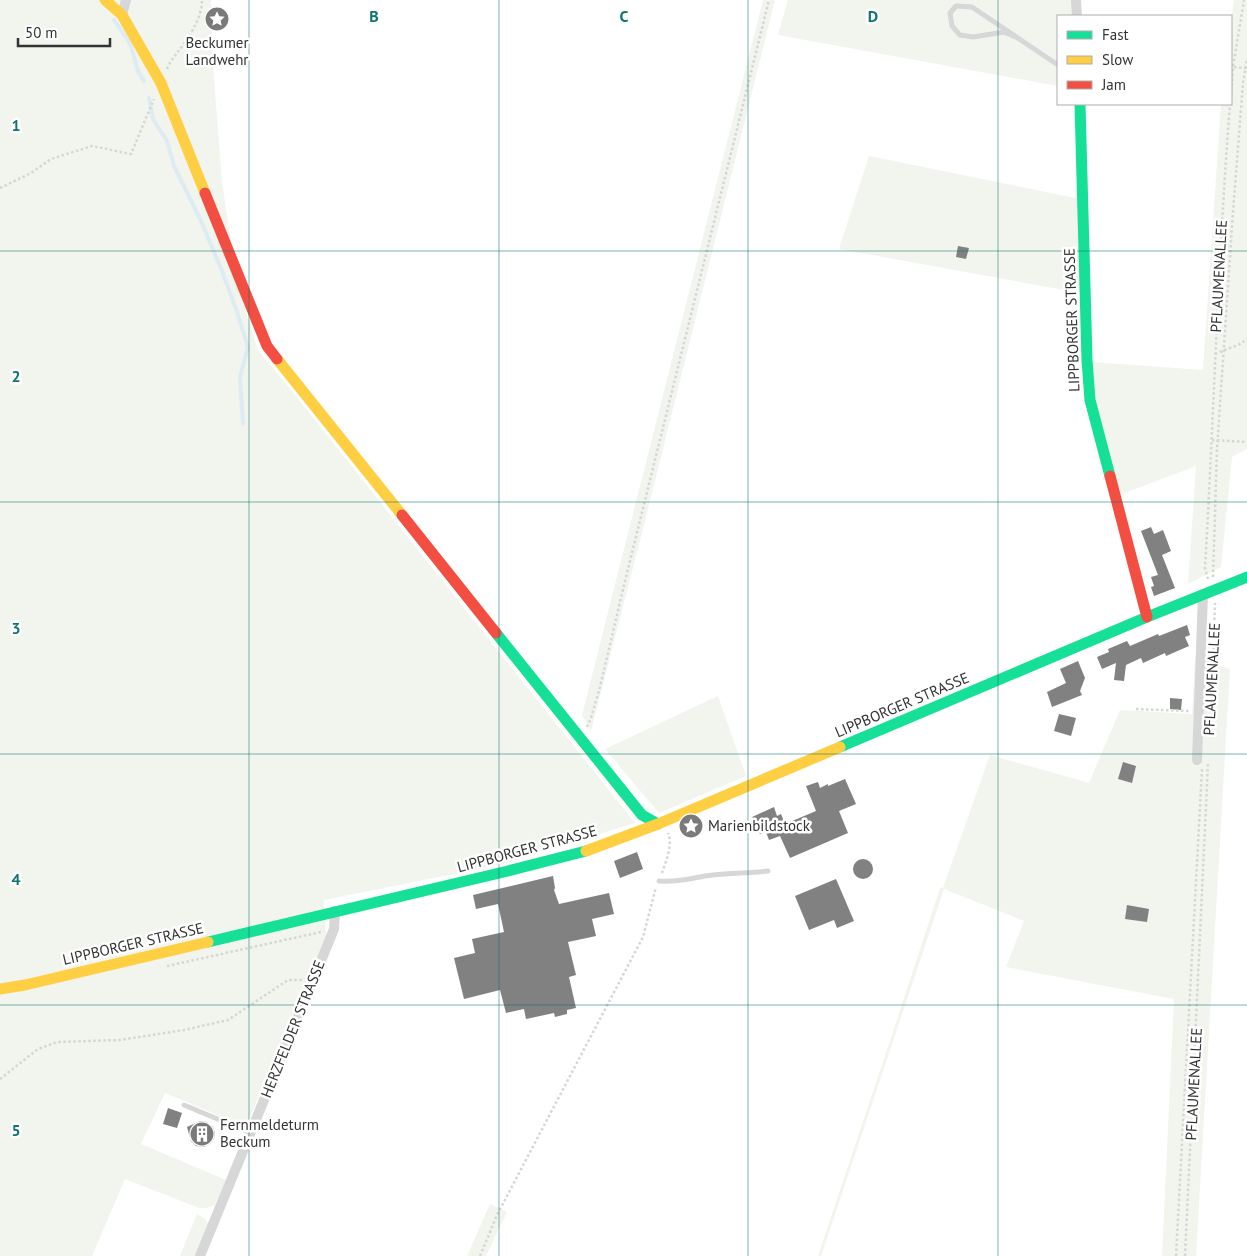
<svg xmlns="http://www.w3.org/2000/svg" width="1247" height="1256" viewBox="0 0 1247 1256" font-family="'PT Sans',sans-serif">
	<style>
		.green { fill: #f1f5ed }
		.lines { fill: none; stroke-linecap: round; stroke-linejoin: round }
		.stream { stroke: #ddebf3; stroke-width: 4 }
		.building { fill: #818181 }
		.path { stroke: #d6d6d6; stroke-width: 2.5; stroke-dasharray: 2.5 2.5; stroke-linecap: butt }
		.lane { stroke: #d7d7d7; stroke-width: 5 }
		.street { stroke: #d7d7d7; stroke-width: 10 }
		.fast { stroke: #16e098; stroke-width: 11 }
		.slow { stroke: #ffcf43; stroke-width: 11 }
		.jam { stroke: #f24e42; stroke-width: 11 }
		.grid { fill: none; stroke: #0f766e; stroke-width: 1; stroke-opacity: 0.55 }
		.labels { text-anchor: middle; stroke-width: 5; stroke-linejoin: round; paint-order: stroke }
		.poi-label { font-size: 15px; fill: #333; stroke: #fff; text-anchor: start }
		.street-label { font-size: 15px; fill: #333; stroke: #fff }
		.grid-label { font-size: 16px; text-anchor: middle; font-weight: bold; fill: #0f766e; stroke: #fff; stroke-width: 5; stroke-linejoin: round; paint-order: stroke }
	</style>
	<rect width="100%" height="100%" fill="#fff"/>
	<path class="green" d="M0,0H211L214,78L222,182L237,284L258,350L299,400L635,823L504,864L324,900L326,935L246,1127L165,1093L141,1144L226,1180L215,1205L207,1208H199L125,1179L92,1256H0Z
		M763,0H775L646,517L591,731L582,715Z
		M788,0H1074V16H1058V86L778,35Z
		M1234,0H1247V449L1232,457L1221,567L1188,584L1196,466L1117,496L1093,401L1092,362L1203,370L1221,104H1231V20Z
		M869,156L1080,199L1081,293L839,249Z
		M1195,659L1230,669L1196,1256H1162L1174,999L1006,967L1024,921L944,889L821,1256H818L890,1041L940,888H943L990,755L1089,783L1120,710L1192,714Z
		M718,696L746,776L659,813L605,749Z
		M490,1204L507,1212L486,1256H467Z
		M197,1214L205,1219L208,1223L195,1256H180Z"/>
	<g class="lines">
		<path class="stream" d="M114,20L130,43L138,71L144,81
			M149,98L153,119L167,141L174,166L201,221L222,271L237,312L248,347L240,377L243,424"/>
	</g>
	<path class="building" d="M958,246L969,248L966,259L956,257Z
		M1151,527L1154,534L1163,530L1171,551L1162,555L1175,588L1154,596L1151,587L1154,586L1151,577L1158,575L1141,531Z
		M1187,625L1190,635L1185,637L1189,646L1166,656L1165,653L1143,663L1141,658L1126,665L1124,681L1114,680L1116,663L1102,669L1097,657L1109,652L1108,649L1127,641L1130,646L1158,634L1159,636Z
		M1078,661L1085,678L1080,691L1082,695L1052,707L1047,692L1066,683L1060,669Z
		M1170,698L1182,699L1181,710L1170,709Z
		M1059,714L1076,718L1071,736L1054,731Z
		M1123,762L1136,766L1132,783L1118,779Z
		M845,779L856,804L839,811L848,833L790,858L780,836L769,840L766,832L760,834L752,817L774,807L777,816L781,814L785,824L816,811L806,786L818,782L820,788L828,784V786Z
		M637,852L643,869L620,878L614,861Z
		M853 869a10 10 0 1 1 20 0a10 10 0 1 1-20 0Z
		M553,876L555,888L554,890L559,904L609,893L614,914L592,919L596,936L568,942L576,975L569,977L576,1008L567,1010V1014L555,1017L554,1013L526,1019L524,1009L506,1013L500,990L464,999L454,958L475,953L472,939L504,932L498,904L476,909L473,895Z
		M836,879L854,921L837,928L834,920L809,930L795,896Z
		M1127,905L1149,909L1147,922L1125,919Z
		M168,1108L182,1113L177,1128L163,1124Z
		M200,1121L207,1122L213,1127L215,1133L214,1139L210,1144L204,1147L196,1146L191,1141L187,1127Z"/>
	<g class="lines">
		<path class="path" d="M1234,67L1246,68
			M167,69C172,57 181,49 188,38C195,27 202,13 202,0
			M1231,96L1233,67L1244,0
			M0,188L31,173L51,159L92,146L131,154L154,99
			M1215,354L1240,344L1247,339
			M1212,440L1247,442
			M1213,577L1217,449L1233,212L1243,83L1247,60
			M1208,579L1205,568C1214,413 1218,258 1230,104
			M1213,660L1215,603
			M1136,709L1189,711
			M587,727L591,718L600,687L625,581L769,0
			M662,873C666,861 673,845 668,833
			M167,966L321,932
			M0,1079L38,1049L57,1042L120,1040L184,1030L228,1020L288,980H302
			M480,1256L497,1215L643,937L656,887
			M1176,1256L1202,769
			M1185,1256L1208,763"/>
		<path class="lane" d="M1018,38L1004,32L973,37L960,35L952,26L950,13L956,6L972,7L1058,65
			M659,881C679,883 694,877 713,875C731,873 750,873 768,871
			M184,1105L251,1133"/>
		<path class="street" d="M1076,0L1077,16
			M122,15L126,0
			M1197,760L1203,594
			M200,1256L334,929L335,911"/>
		<path class="fast" d="M1080,104L1087,360L1090,400L1110,476
			M496,633L642,815L658,824
			M840,747L1147,617L1247,577
			M208,942L508,871L586,851"/>
		<path class="slow" d="M105,0L122,15L161,83L205,193
			M277,359L402,515
			M586,851L658,824L840,747
			M0,989L25,985L208,942"/>
		<path class="jam" d="M205,193L267,346L277,359
			M1110,476L1147,617
			M402,515L496,633"/>
	</g>
	<path class="grid" d="M249,0V1256M499,0V1256M748,0V1256M998,0V1256M0,251H1247M0,502H1247M0,754H1247M0,1005H1247"/>
	<defs>
		<symbol id="sight-disc" viewBox="-11 -11 22 22"><circle r="9.5" fill="#7a7a7a" stroke="#fff"/><path d="M0-6L1.8-2.2L6-1.7L2.9 1.2L3.7 5.4L0 3.3L-3.7 5.4L-2.9 1.2L-6-1.7L-1.8-2.2Z" fill="#fff"/></symbol>
		<symbol id="building-disc" viewBox="-11 -11 22 22"><circle r="9.5" fill="#7a7a7a" stroke="#fff"/><path d="M-4-6H4V6H1V3H-1V6H-4ZM-2.5-4.3h1.7v1.8h-1.7ZM.8-4.3h1.7v1.8H.8ZM-2.5-1h1.7V.8h-1.7ZM.8-1h1.7V.8H.8Z" fill="#fff"/></symbol>
	</defs>
	<g fill-rule="evenodd">
		<use href="#sight-disc" x="203" y="5" width="28" height="28"/>
		<use href="#sight-disc" x="677" y="812" width="28" height="28"/>
		<use href="#building-disc" x="188" y="1120" width="28" height="28"/>
	</g>
	<g class="labels">
		<g class="poi-label">
			<text x="217" y="48" text-anchor="middle">Beckumer<tspan x="217" dy="17">Landwehr</tspan></text>
			<text x="708" y="831">Marienbildstock</text>
			<text x="220" y="1130">Fernmeldeturm<tspan x="220" dy="17">Beckum</tspan></text>
		</g>
		<g class="street-label">
			<text transform="translate(1219 276) rotate(-87)" y="5">PFLAUMENALLEE</text>
			<text transform="translate(1072 320) rotate(-92)" y="5">LIPPBORGER STRASSE</text>
			<text transform="translate(1212 679) rotate(-87)" y="5">PFLAUMENALLEE</text>
			<text transform="translate(902 705) rotate(-23)" y="5">LIPPBORGER STRASSE</text>
			<text transform="translate(527 849) rotate(-15)" y="5">LIPPBORGER STRASSE</text>
			<text transform="translate(133 944) rotate(-13)" y="5">LIPPBORGER STRASSE</text>
			<text transform="translate(293 1029) rotate(-68)" y="5">HERZFELDER STRASSE</text>
			<text transform="translate(1194 1084) rotate(-87)" y="5">PFLAUMENALLEE</text>
		</g>
	</g>
	<g class="grid-label">
		<text x="374" y="22">B</text>
		<text x="624" y="22">C</text>
		<text x="873" y="22">D</text>
		<text x="16" y="131">1</text>
		<text x="16" y="382">2</text>
		<text x="16" y="634">3</text>
		<text x="16" y="885">4</text>
		<text x="16" y="1136">5</text>
	</g>
	<rect x="1057" y="15" width="175" height="90" fill="#ffffff" stroke="#adadad"/>
	<rect x="1067" y="31" width="25" height="8" fill="#16e098" stroke="#adadad"/>
	<text x="1102" y="40" font-size="15" fill="#333333">Fast</text>
	<rect x="1067" y="56" width="25" height="8" fill="#ffcf43" stroke="#adadad"/>
	<text x="1102" y="65" font-size="15" fill="#333333">Slow</text>
	<rect x="1067" y="81" width="25" height="8" fill="#f24e42" stroke="#adadad"/>
	<text x="1102" y="90" font-size="15" fill="#333333">Jam</text>
	<path d="M18 38v8h92v-8" fill="none" stroke="#333333" stroke-width="2.5"/>
	<text x="25" y="38" font-size="15" fill="#333333" stroke="#ffffff" stroke-width="4" paint-order="stroke">50 m</text>
</svg>
